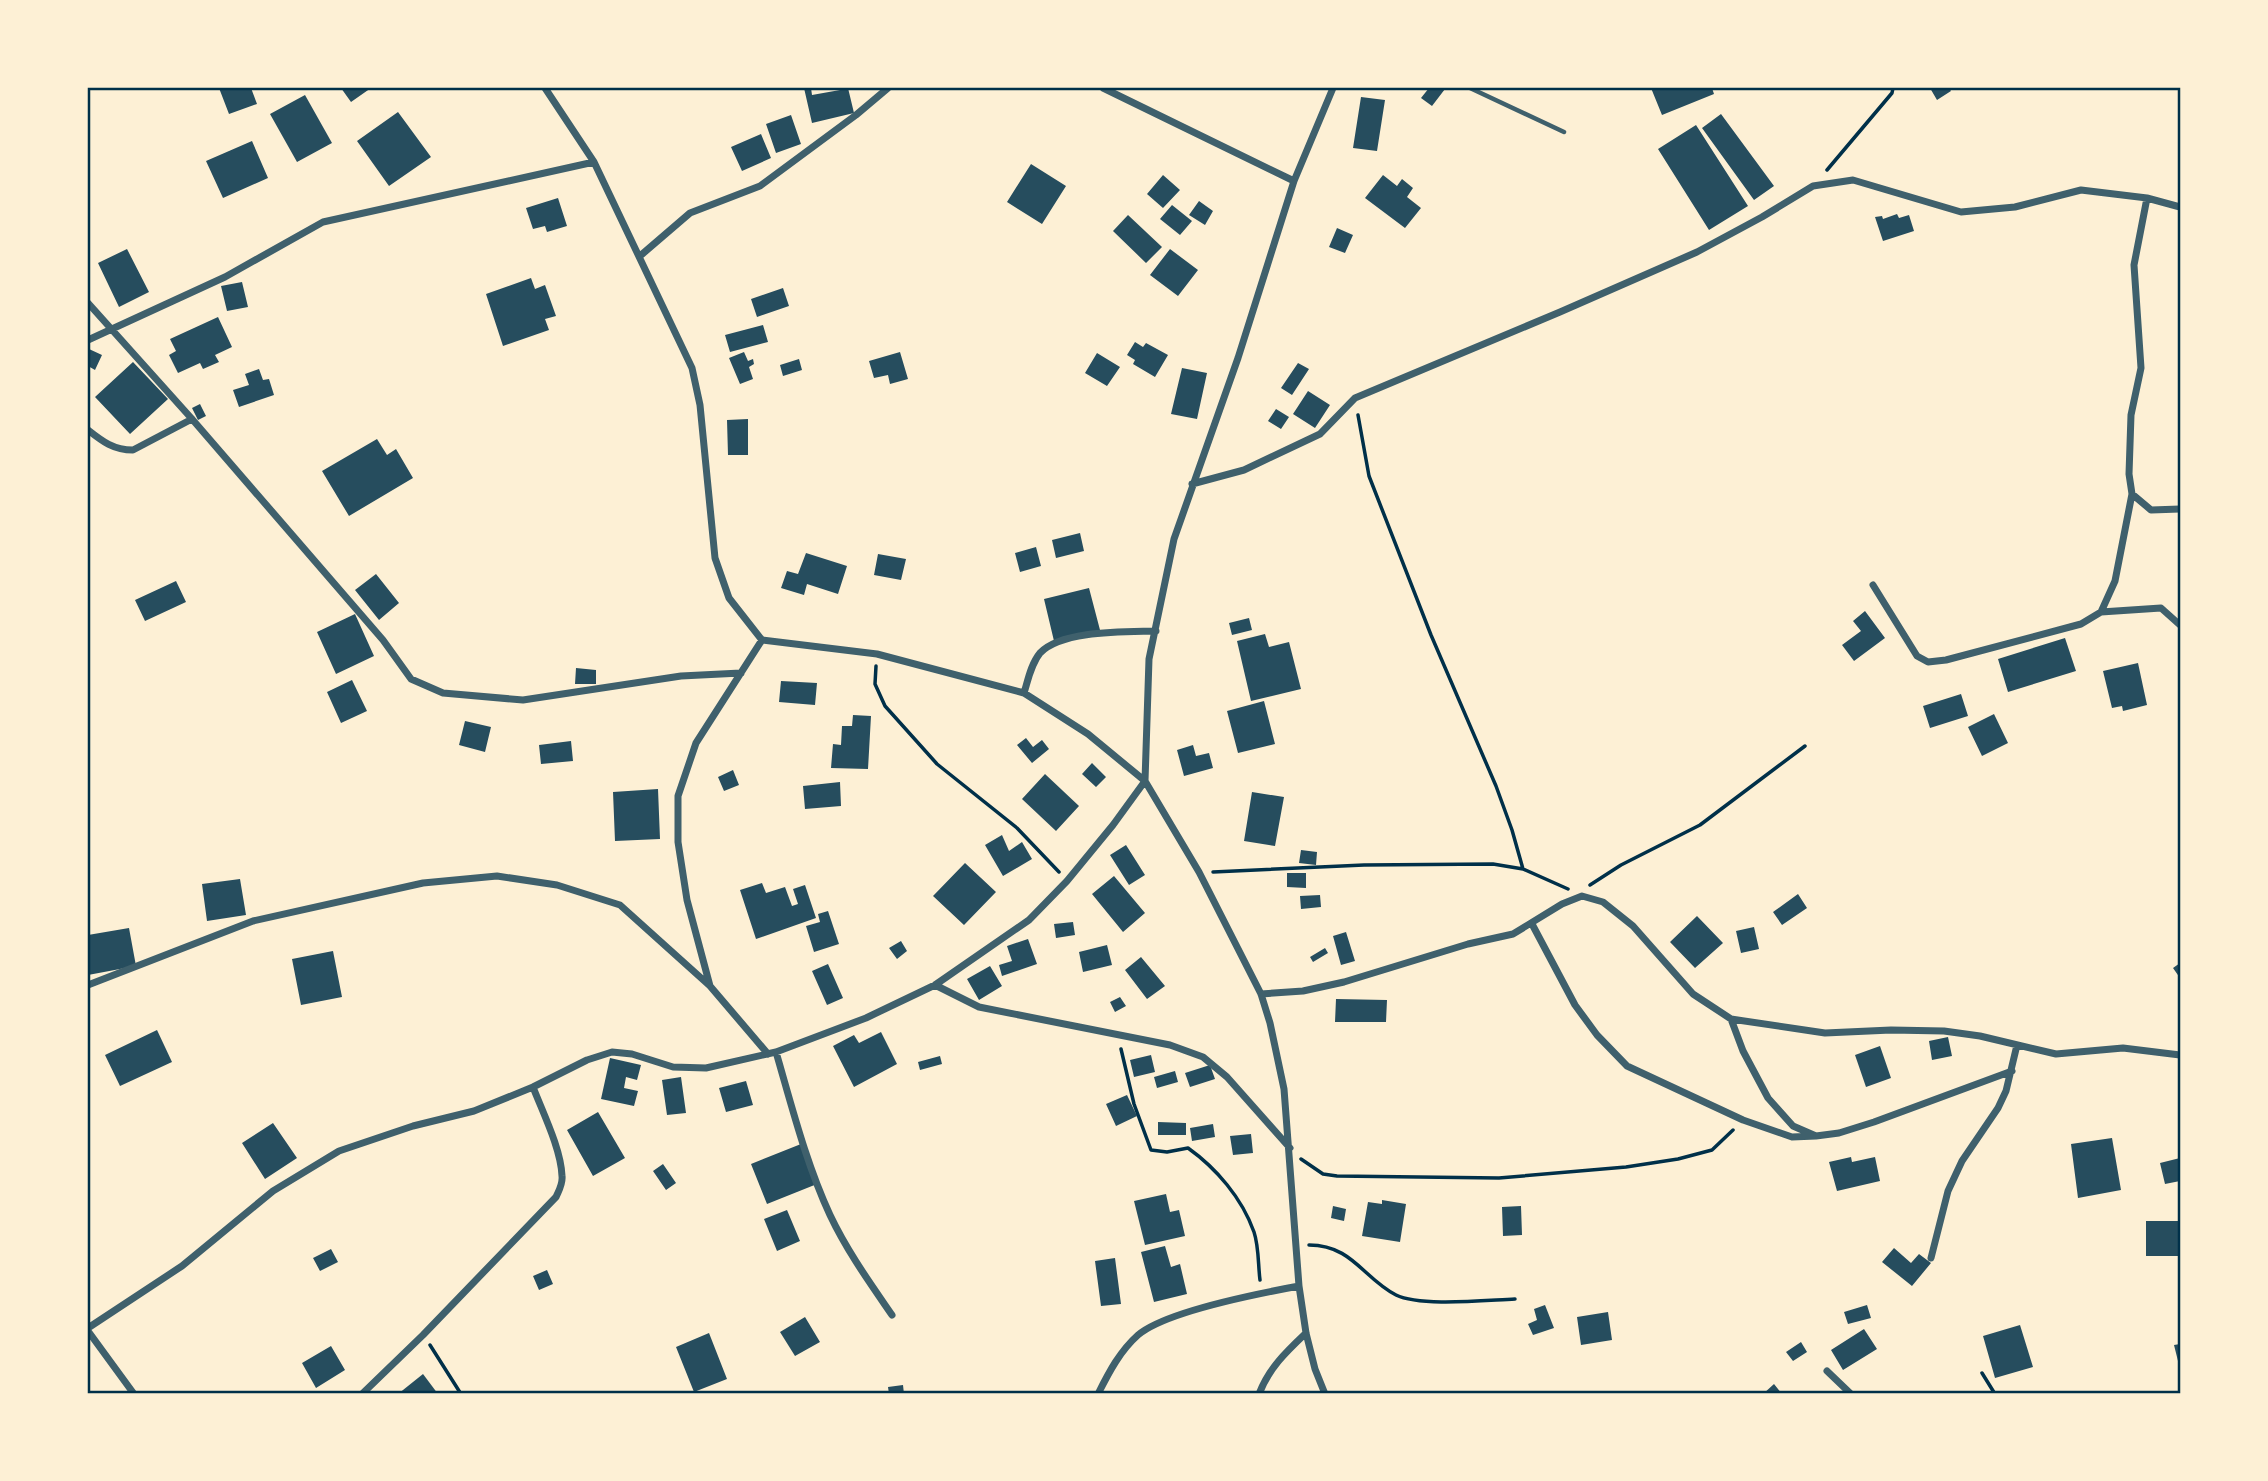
<svg xmlns="http://www.w3.org/2000/svg" width="2268" height="1481" viewBox="0 0 2268 1481" font-family="'DM Sans',sans-serif">
	<style>
		.building { fill: #264d5e }
		.lines { fill: none; stroke-linecap: round; stroke-linejoin: round }
		.path { stroke: #003049; stroke-width: 3.5 }
		.service { stroke: #3f606c; stroke-width: 4.5 }
		.minor { stroke: #3f606c; stroke-width: 7 }
		.neatline { fill: none; stroke: #003049; stroke-width: 2.5 }
	</style>
	<rect width="100%" height="100%" fill="#fdf0d5"/>
	<path class="building" d="M219,88H251L257,104L229,114Z
		M341,88H371L351,102Z
		M804,88H811L812,95L840,90V88H848L854,113L812,123Z
		M1429,88L1445,89L1432,106L1421,98Z
		M1651,88H1712L1714,94L1662,115Z
		M1930,88H1949L1951,91L1937,100Z
		M305,95L332,143L297,162L270,114Z
		M1361,97L1385,100L1377,151L1353,148Z
		M398,112L431,157L389,186L357,141Z
		M1721,114L1774,186L1754,200L1702,128Z
		M791,115L801,144L776,153L766,124Z
		M1696,125L1748,206L1709,230L1658,149Z
		M761,134L771,158L742,171L731,147Z
		M252,141L268,178L223,198L206,161Z
		M1031,164L1066,186L1042,224L1007,202Z
		M1163,175L1180,190L1163,208L1147,194Z
		M1383,175L1397,186L1402,179L1413,188L1407,197L1421,208L1405,228L1365,198Z
		M558,198L567,226L547,232L545,226L533,229L526,208Z
		M1199,201L1213,211L1205,225L1189,215Z
		M1172,205L1192,221L1180,235L1160,219Z
		M1897,214L1899,218L1909,215L1914,231L1883,241L1875,217L1882,216L1883,219Z
		M1128,215L1162,247L1146,263L1113,231Z
		M1337,228L1353,235L1345,253L1329,247Z
		M127,249L149,292L119,307L98,263Z
		M1170,249L1198,270L1178,296L1150,275Z
		M531,278L535,289L545,285L556,316L545,319L549,330L503,346L486,294Z
		M242,282L248,307L227,311L221,286Z
		M783,288L789,306L757,317L751,299Z
		M218,317L232,347L215,355L219,362L203,369L200,363L178,373L169,355L176,351L170,339Z
		M763,325L768,342L730,352L725,335Z
		M1135,342L1143,347L1146,343L1168,355L1155,377L1133,364L1135,360L1127,355Z
		M89,349L102,355L95,370L88,366Z
		M744,352L748,361L753,359L754,364L749,367L753,379L740,384L729,358Z
		M900,352L908,379L890,384L888,375L874,378L869,361Z
		M1097,353L1120,367L1107,386L1085,373Z
		M799,359L802,370L783,376L780,365Z
		M133,362L168,399L130,434L95,397Z
		M1298,363L1309,369L1292,395L1281,388Z
		M1182,368L1207,373L1197,419L1171,414Z
		M259,369L263,380L269,379L274,395L239,407L233,390L249,385L245,374Z
		M1308,391L1330,405L1315,428L1293,414Z
		M200,404L206,416L198,420L192,408Z
		M1276,409L1289,417L1281,429L1268,421Z
		M748,419V455H728L727,420Z
		M377,439L387,455L396,449L413,478L349,516L322,471Z
		M1080,533L1084,551L1056,558L1052,540Z
		M1036,547L1041,566L1020,572L1015,553Z
		M806,553L847,566L838,594L807,584L804,595L781,588L787,571L798,574Z
		M878,554L906,559L901,580L874,575Z
		M376,574L399,603L379,620L355,590Z
		M176,581L186,602L145,621L135,600Z
		M1089,588L1100,630L1054,641L1044,599Z
		M1865,611L1885,638L1854,661L1842,645L1861,631L1853,621Z
		M355,614L374,656L336,674L317,632Z
		M1249,618L1252,630L1232,635L1229,623Z
		M1265,634L1269,647L1289,642L1301,689L1251,701L1237,641Z
		M2065,638L2076,671L2008,692L1998,659Z
		M2138,663L2147,705L2123,711L2122,706L2112,708L2103,671Z
		M576,668L596,670V684H575Z
		M352,680L367,711L341,723L327,692Z
		M781,681L817,683L815,705L779,702Z
		M1961,694L1968,716L1930,728L1923,706Z
		M1264,701L1275,744L1238,753L1227,711Z
		M1994,714L2008,743L1982,756L1968,727Z
		M853,715L871,716L868,769L831,768L833,744L841,745L842,726H852Z
		M465,721L491,727L485,752L459,745Z
		M1026,738L1033,747L1042,740L1049,749L1032,763L1017,745Z
		M571,741L573,761L541,764L539,745Z
		M1193,745L1196,756L1209,753L1213,768L1184,776L1177,750Z
		M1092,763L1106,777L1096,787L1082,774Z
		M733,770L739,785L724,791L718,777Z
		M1045,774L1079,806L1056,831L1022,799Z
		M840,782L841,806L805,809L803,786Z
		M658,789L660,839L615,841L613,792Z
		M1252,792L1284,797L1275,846L1244,841Z
		M1002,835L1009,851L1022,842L1032,859L1003,876L985,845Z
		M1126,845L1145,875L1129,885L1110,855Z
		M1301,850L1317,852L1316,865L1299,863Z
		M965,863L996,892L964,925L933,896Z
		M1287,873H1306V888L1287,887Z
		M1114,876L1145,913L1123,932L1092,894Z
		M240,879L246,915L207,921L202,884Z
		M762,883L766,893L785,887L792,906L798,904L793,889L805,885L816,918L756,939L740,890Z
		M1798,894L1807,908L1782,925L1773,912Z
		M1320,895L1321,907L1301,909L1300,896Z
		M828,911L839,944L814,952L806,926L820,922L818,914Z
		M1697,916L1723,943L1695,968L1670,942Z
		M1073,922L1075,935L1056,938L1054,924Z
		M1754,927L1759,949L1741,953L1736,931Z
		M129,928L136,966L88,975V935Z
		M1346,932L1355,961L1341,965L1333,936Z
		M1028,939L1037,964L1002,976L999,965L1012,961L1007,946Z
		M901,941L907,951L897,959L889,948Z
		M1107,945L1112,965L1083,972L1079,952Z
		M1325,948L1328,953L1313,962L1310,957Z
		M333,951L342,997L301,1005L292,959Z
		M1141,957L1165,986L1147,999L1125,970Z
		M2180,963V978L2173,968Z
		M828,964L843,998L827,1005L812,971Z
		M990,966L1002,986L979,1000L967,979Z
		M1120,997L1126,1006L1115,1012L1110,1002Z
		M1336,999L1387,1000L1386,1022H1335Z
		M157,1030L172,1062L120,1086L105,1055Z
		M881,1032L897,1064L854,1087L833,1046L854,1035L859,1043Z
		M1948,1037L1952,1056L1932,1060L1929,1041Z
		M1880,1046L1891,1078L1866,1087L1855,1055Z
		M1151,1055L1155,1072L1134,1077L1130,1060Z
		M940,1056L942,1064L920,1070L918,1062Z
		M610,1058L641,1065L637,1080L626,1077L624,1088L638,1091L634,1106L601,1099Z
		M1210,1065L1215,1079L1190,1087L1185,1073Z
		M1175,1071L1178,1082L1157,1088L1154,1077Z
		M681,1077L686,1113L667,1115L662,1080Z
		M746,1081L753,1105L726,1112L719,1088Z
		M1127,1095L1137,1116L1116,1126L1106,1104Z
		M598,1112L625,1158L593,1176L567,1130Z
		M1158,1122L1186,1123V1135H1158Z
		M273,1123L297,1158L265,1179L242,1143Z
		M1213,1124L1215,1137L1192,1141L1190,1128Z
		M1251,1134L1253,1153L1233,1155L1230,1136Z
		M2112,1138L2121,1190L2078,1198L2071,1144Z
		M801,1144L817,1184L767,1204L751,1164Z
		M1851,1157L1852,1162L1875,1157L1880,1181L1837,1191L1829,1162Z
		M2180,1158V1181L2165,1184L2160,1163Z
		M663,1164L676,1183L666,1190L653,1171Z
		M1166,1194L1170,1212L1179,1210L1185,1236L1145,1245L1134,1201Z
		M1382,1200L1406,1204L1400,1242L1362,1236L1368,1202L1382,1204Z
		M1333,1206L1346,1209L1344,1221L1331,1218Z
		M1521,1206L1522,1235L1503,1236L1502,1207Z
		M787,1210L800,1241L777,1251L764,1219Z
		M2146,1221H2178V1256H2146Z
		M1165,1246L1171,1267L1180,1264L1187,1294L1154,1302L1141,1252Z
		M1894,1248L1911,1263L1919,1254L1931,1263L1912,1286L1882,1262Z
		M331,1249L338,1262L320,1271L313,1258Z
		M1115,1258L1121,1304L1101,1306L1095,1261Z
		M547,1270L553,1284L539,1290L533,1276Z
		M1545,1305L1554,1328L1533,1335L1528,1324L1537,1320L1534,1309Z
		M1867,1305L1871,1318L1848,1324L1844,1312Z
		M1608,1312L1612,1340L1581,1345L1577,1317Z
		M805,1317L820,1342L795,1356L780,1332Z
		M2020,1325L2033,1367L1995,1378L1983,1336Z
		M1864,1329L1877,1349L1843,1370L1831,1350Z
		M709,1333L727,1379L694,1392L676,1347Z
		M1801,1342L1807,1352L1793,1361L1786,1352Z
		M2180,1344V1361H2178L2174,1345Z
		M331,1346L345,1370L316,1388L302,1363Z
		M423,1374L438,1394H398Z
		M1774,1384L1782,1394H1763Z
		M903,1385L904,1394H889L888,1387Z"/>
	<g class="lines">
		<path class="path" d="M1827,170L1892,93L1893,88
			M1358,415L1369,476L1431,635L1496,786L1512,830L1523,869
			M876,666L875,684L885,706L937,764L1017,828L1059,872
			M1213,872L1364,865L1493,864L1523,869L1568,889
			M1590,885L1621,865L1700,825L1805,746
			M1121,1049L1134,1104L1151,1150L1167,1152L1188,1148C1216,1168 1242,1198 1254,1232C1259,1247 1258,1265 1260,1280
			M1301,1159L1323,1174L1337,1176L1499,1178L1626,1167L1678,1159L1712,1150L1733,1130
			M1309,1245C1352,1245 1363,1278 1396,1295C1420,1307 1487,1300 1515,1299
			M430,1345L461,1394
			M1982,1373L1995,1394"/>
		<path class="service" d="M1470,88L1564,132"/>
		<path class="minor" d="M1103,88L1294,181
			M640,256L690,213L760,186L856,115L888,88
			M88,303L192,419L383,640L411,679L443,693L523,700L681,676L741,673
			M88,340L225,277L323,222L594,162
			M88,430C102,441 113,450 133,450L192,419
			M1192,484L1244,470L1320,434L1355,398L1560,312L1697,252L1762,217L1813,186L1853,180L1961,212L2015,207L2081,190L2147,198L2180,207
			M2132,494L2151,510L2180,509
			M1873,585L1917,656L1928,662L1946,660L2081,624L2101,612L2115,581L2132,494L2129,474L2131,415L2141,368L2134,265L2147,198
			M2101,612L2161,608L2180,625
			M762,640L696,743L678,796V842L687,900L710,986L768,1054
			M1024,693C1028,680 1031,664 1040,653C1062,630 1125,632 1156,631
			M1532,924L1575,1005L1597,1035L1627,1066L1743,1120L1792,1137L1816,1136
			M88,985L253,921L423,883L497,876L557,885L620,905L710,986
			M935,985L979,1007L1170,1045L1203,1057L1227,1077L1290,1148
			M1261,994L1303,991L1344,982L1468,944L1513,934L1562,904L1582,896L1603,902L1633,926L1693,994L1731,1019L1825,1033L1891,1030L1944,1031L1980,1036L2056,1054L2123,1048L2180,1055
			M1731,1019L1743,1051L1768,1098L1793,1126L1816,1136L1839,1133L1874,1122L2012,1071
			M776,1052C792,1107 806,1163 830,1215C847,1251 870,1283 892,1315
			M1931,1258L1948,1191L1962,1161L1998,1108L2006,1091L2017,1045
			M88,1328L182,1266L273,1191L339,1151L413,1126L474,1111L533,1087L587,1060L612,1052L632,1054L673,1067L706,1068L776,1052L866,1018L935,985L1029,920L1067,881L1113,825L1145,781L1088,734L1024,693L877,654L762,640L729,598L715,558L700,405L692,368L594,162L545,88
			M88,1331L134,1394
			M1827,1371L1851,1394
			M362,1394L423,1335L556,1197C559,1190 563,1184 562,1176C561,1149 543,1113 533,1087
			M1098,1394C1109,1372 1120,1351 1138,1335C1166,1311 1261,1293 1299,1286
			M1259,1394C1269,1368 1286,1352 1306,1333
			M1325,1394L1315,1369L1306,1333L1299,1286L1284,1089L1270,1023L1261,994L1199,872L1145,781L1149,659L1174,539L1238,358L1294,181L1333,88"/>
	</g>
	<rect width="2268" height="1481" fill="none" stroke="#fdf0d5" stroke-width="178"/>
	<rect x="89" y="89" width="2090" height="1303" class="neatline"/>
</svg>
